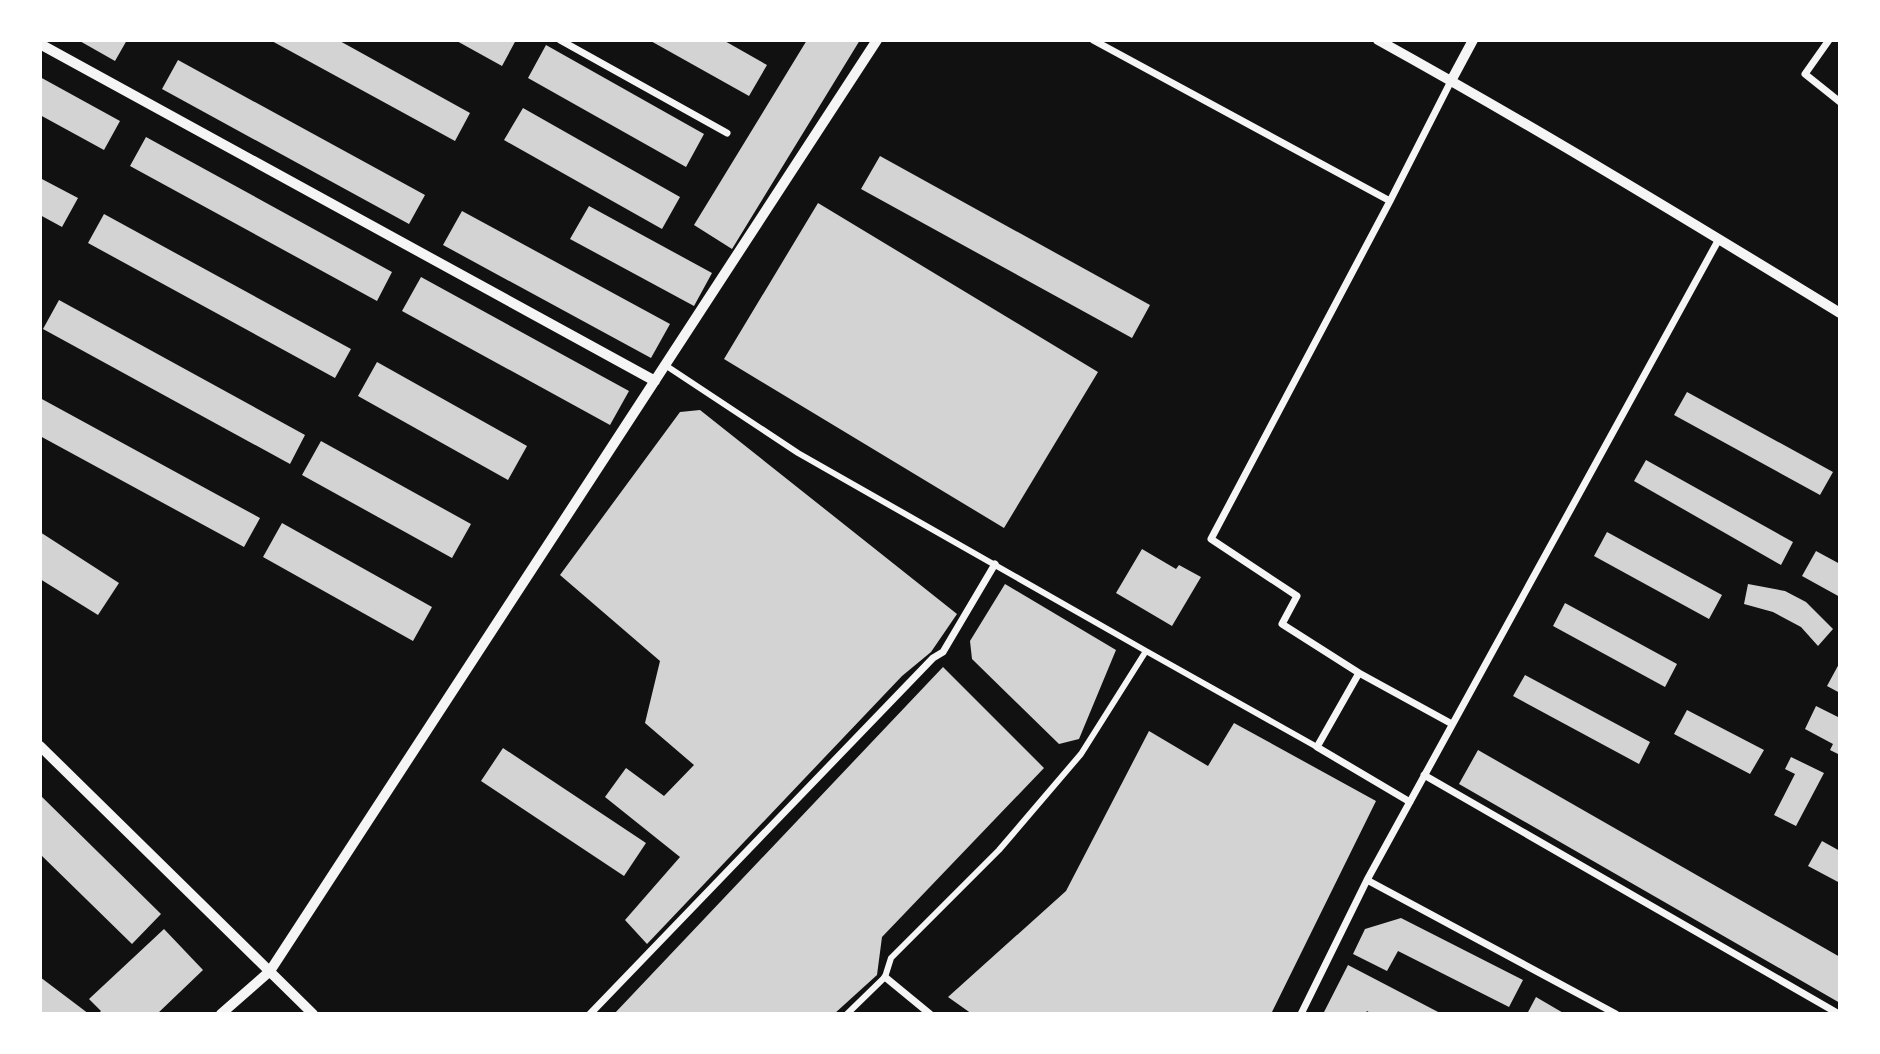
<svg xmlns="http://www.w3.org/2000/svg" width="1880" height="1054" viewBox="0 0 1880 1054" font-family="'Source Sans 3',sans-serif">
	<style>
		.building { fill: #d3d3d3 }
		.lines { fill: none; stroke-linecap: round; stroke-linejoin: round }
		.pedestrian { stroke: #f5f5f5; stroke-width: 6 }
		.minor { stroke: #f5f5f5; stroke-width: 7 }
		.tertiary { stroke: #f5f5f5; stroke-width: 10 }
	</style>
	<rect width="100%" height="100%" fill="#111"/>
	<path class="building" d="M78,40H127L115,61Z
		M270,40H338L470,113L455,141Z
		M455,40H516L502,66Z
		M649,40H723L767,65L749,96Z
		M807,40H860L732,249L694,225Z
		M546,45L704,134L686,167L528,78Z
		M178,60L425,195L409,224L162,89Z
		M40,77L120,121L104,150L40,115Z
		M523,108L680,197L662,229L504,140Z
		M146,137L392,272L377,301L130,166Z
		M880,156L1150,305L1132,338L861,189Z
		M40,178L78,198L62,227L40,215Z
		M818,203L1098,372L1004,528L724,359Z
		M589,206L712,273L694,306L570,239Z
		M462,211L670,324L651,358L443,245Z
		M104,214L351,349L335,378L88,243Z
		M421,277L629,391L610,425L402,311Z
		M59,300L305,435L290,464L43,329Z
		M377,362L527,446L508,480L358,396Z
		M1687,392L1833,472L1820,495L1674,415Z
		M40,398L260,518L244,547L40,436Z
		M700,410L957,614L931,652L902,676L647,944L625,920L680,857L605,797L626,768L664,796L694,765L645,723L660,661L560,575L680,412Z
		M321,441L471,524L452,558L302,475Z
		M1646,460L1793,542L1781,565L1634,481Z
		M282,523L432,607L413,641L263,557Z
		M40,532L119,583L98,615L40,579Z
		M1607,532L1722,595L1709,619L1594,556Z
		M1142,549L1176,569L1179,565L1201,577L1172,626L1116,593Z
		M1816,551L1840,564V597L1802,576Z
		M1005,584L1116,650L1079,739L1059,744L972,659L970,641Z
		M1748,584L1785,591L1806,602L1833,629L1818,646L1801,627L1773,612L1744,604Z
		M1565,603L1677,664L1665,687L1553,626Z
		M1840,662V693L1827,686Z
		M943,667L1044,768L882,937L877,975L834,1014H614Z
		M1525,675L1650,742L1639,764L1513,696Z
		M1816,706L1840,718V755L1830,750L1833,744L1805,729Z
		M1687,710L1764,750L1750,774L1674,734Z
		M1234,723L1376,801L1271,1014H972L948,997L1066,891L1149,731L1208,766Z
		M503,748L646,843L624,876L481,781Z
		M1478,750L1840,957V1003L1459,784Z
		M1791,757L1824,773L1796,826L1774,815L1795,774L1785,769Z
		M40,795L161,914L132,944L40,854Z
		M1822,841L1840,851V883L1808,866Z
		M1401,918L1523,980L1509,1007L1398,951L1387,971L1353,954L1365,929Z
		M164,929L203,970L157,1014H98L101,1011L89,999Z
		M1348,965L1442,1014H1372L1367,1011L1365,1014H1323Z
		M40,977L89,1014H40Z
		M1536,997L1565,1014H1527Z"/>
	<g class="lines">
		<path class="pedestrian" d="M665,365L798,453L1146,651
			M847,1014L885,977L891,958L999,850L1081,754L1146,651L1317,747"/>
		<path class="minor" d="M560,40L727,133
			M1093,40L1390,201
			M1829,40L1805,74L1840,102
			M1451,81L1390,201L1211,539L1297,596L1282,624L1359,673L1452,724
			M1359,673L1317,747L1410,802
			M1424,775L1839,1014
			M1367,880L1616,1014
			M885,977L930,1014
			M590,1014L933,658L943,652L995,564
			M1301,1014L1367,880L1719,239"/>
		<path class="tertiary" d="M1378,40C1535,127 1688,220 1840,313
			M40,44L655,381
			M1451,81L1473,40
			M40,746L313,1014
			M221,1014L270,971L877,40"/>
	</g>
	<rect width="1880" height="1054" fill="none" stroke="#ffffff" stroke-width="84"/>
</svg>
